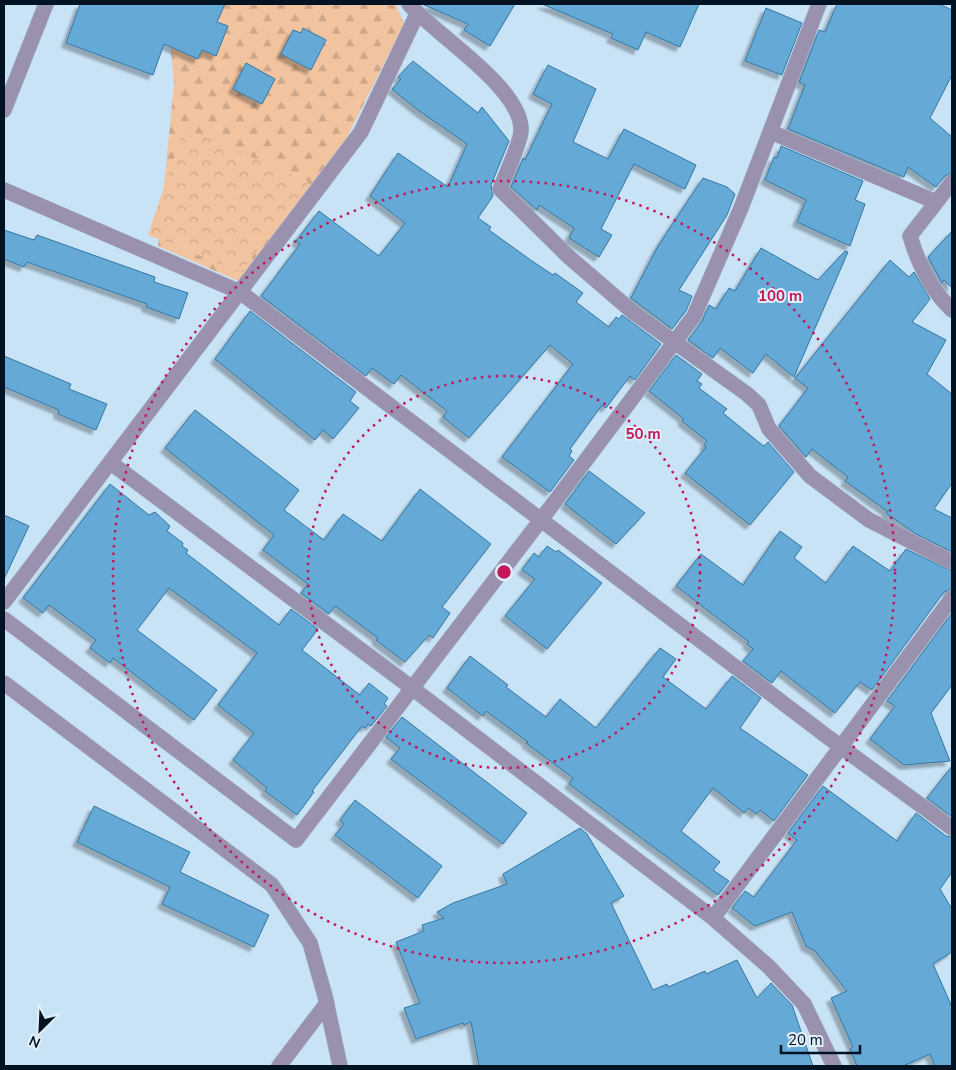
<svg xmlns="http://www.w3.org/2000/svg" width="956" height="1070" viewBox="0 0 956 1070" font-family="'Nunito Sans',sans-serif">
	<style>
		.forest { fill: url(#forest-firs) }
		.park { fill: url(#park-crowns) }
		.building { fill: #65a9d7; stroke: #3377a2; filter: url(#shadow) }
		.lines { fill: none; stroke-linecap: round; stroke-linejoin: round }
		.minor-casing { stroke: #a5bed0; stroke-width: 16 }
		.minor { stroke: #9a91ae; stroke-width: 15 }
		.ring { fill: none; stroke: #c2185b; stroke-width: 2.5; stroke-dasharray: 2.5 5 }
		.centre { fill: #c2185b; stroke: #e1eef8; stroke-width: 2.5 }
		.ring-label { font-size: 15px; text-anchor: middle; font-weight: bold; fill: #c2185b; stroke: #e1eef8; stroke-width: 4; stroke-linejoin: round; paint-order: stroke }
	</style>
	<defs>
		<pattern id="forest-firs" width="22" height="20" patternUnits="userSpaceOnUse" patternTransform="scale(1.25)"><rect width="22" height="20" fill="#f1c39f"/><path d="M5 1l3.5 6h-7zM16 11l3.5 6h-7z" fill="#cda789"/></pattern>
		<pattern id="park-crowns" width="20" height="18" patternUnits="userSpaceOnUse" patternTransform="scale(1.25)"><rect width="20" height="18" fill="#f1c39f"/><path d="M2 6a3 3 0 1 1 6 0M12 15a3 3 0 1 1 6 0" fill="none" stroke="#cda789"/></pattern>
		<filter id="shadow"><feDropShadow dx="-4.5" dy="4.5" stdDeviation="1" flood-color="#0004"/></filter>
	</defs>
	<rect width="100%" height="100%" fill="#c9e3f6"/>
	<path class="forest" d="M167,4H396L404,24L346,139L238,281L158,246L174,84Z"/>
	<path class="park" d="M184,128L309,182L241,272L148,235Z"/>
	<path class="building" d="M80,4H225L217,22L228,26L216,56L202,50L198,59L164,44L153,75L66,43Z
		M422,4H515L490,46L464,30L468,24Z
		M542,4H699L680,47L646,32L638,50L611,38L613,34Z
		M837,4H939L952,10V75L930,118L952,137V173L945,176L936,187L908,167L904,177L788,129L805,85L799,82L819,30L825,32Z
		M766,8L802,23L782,75L745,61Z
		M303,28L326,40L311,70L281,54L293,30L301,33Z
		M413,61L478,113L482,107L509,141L491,185L493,196L478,218L491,227L489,230L532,261L553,275L555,273L583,293L576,302L609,327L616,317L619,319L622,315L661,344L635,380L630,376L606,408L602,405L570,449L572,451L569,456L574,460L550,492L502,457L573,364L550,345L469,438L443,417L447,411L401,375L394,384L372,368L366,376L261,296L300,244L296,241L319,211L379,256L405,223L370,196L398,153L448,187L467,144L418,110L392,89L401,79L398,77Z
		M246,63L275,79L262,104L233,89Z
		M548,65L596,89L573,142L608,159L624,129L696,165L685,189L634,164L601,229L612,235L599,257L569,238L574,228L539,205L537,210L511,187L523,158L525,160L552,104L533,94Z
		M781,146L863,181L855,200L865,204L850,246L797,222L806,200L765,180L774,157L777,158Z
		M703,178L727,187L735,194L727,215L679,290L692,296L686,311L672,329L631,298L658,246Z
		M4,230L34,240L37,235L155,277L154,282L188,293L179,319L146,307L147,304L27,262L24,267L4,259Z
		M952,231V288L944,280L942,283L928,257Z
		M761,248L818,280L845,251L848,252L794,377L766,354L753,373L720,348L713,358L688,340L702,321L709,305L716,309L729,288L735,291Z
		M890,260L909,277L914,272L930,299L912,322L946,340L927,374L952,394V483L934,509L952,518V552L916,534L886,513L887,511L845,481L848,477L812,449L806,457L779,426L808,388L795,378Z
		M250,311L356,392L350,401L359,408L333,439L323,430L315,440L215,359Z
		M676,355L702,374L697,381L702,384L699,388L727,409L723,413L761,444L764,446L768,442L794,472L750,525L685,473L706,447L704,445L707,441L682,421L684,419L649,391Z
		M4,356L71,384L69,389L107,404L96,430L58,414L59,410L4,387Z
		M195,410L299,490L284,510L324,540L343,514L382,541L420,489L491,544L442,607L450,613L433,638L429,635L405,662L376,640L378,638L335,606L329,614L301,593L308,584L263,550L274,535L165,448Z
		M589,471L645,513L616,544L565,504Z
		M110,484L149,515L155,512L170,526L167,531L183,543L182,546L188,550L186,553L279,625L291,609L318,629L302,650L360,695L369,683L388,698L384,704L387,706L371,726L368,724L365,728L362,726L312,791L314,792L297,815L265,791L267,788L233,760L254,733L218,705L257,653L169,588L137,630L217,690L194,720L113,658L110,663L90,648L96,640L49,605L43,613L23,598Z
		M4,515L29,526L4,579Z
		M780,531L802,547L794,558L826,583L853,546L890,571L906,549L952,571V589L944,592L872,690L860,682L835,713L781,671L772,683L743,661L753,649L747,644L749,642L676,586L701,554L743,585Z
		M547,546L556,552L558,550L602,583L547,649L505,616L535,579L522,570L534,553L539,557Z
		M952,613V685L931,713L950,761L904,765L870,739L895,706L887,701Z
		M660,648L676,659L663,677L706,709L732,676L761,698L740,728L808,775L774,821L760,810L757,814L748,808L744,813L713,788L681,831L720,862L713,870L729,881L718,895L569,784L573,778L526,743L528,742L486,711L483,716L447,688L470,656L508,685L506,687L546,717L560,699L596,728Z
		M402,717L527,813L503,844L391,759L400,748L386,737Z
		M952,766V817L927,798Z
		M823,786L897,841L916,813L946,836L952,837V872L940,889L952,909V952L933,964L952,1007V1066H935L930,1054L903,1066H857L850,1049L853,1047L831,998L847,991L815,951L806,946L792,912L755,926L732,908L745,891L754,897L797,840L788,833Z
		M355,800L442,866L418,898L335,835L344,824L340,820Z
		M94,806L190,852L180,872L269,915L254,947L162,904L170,887L77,842Z
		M580,828L587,834L624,896L611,903L653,990L667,984L668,987L705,971L706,974L737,960L757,998L771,983L792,1005L813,1066H479L471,1022L464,1025L463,1023L416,1039L404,1008L420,1003L396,942L424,931L422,925L444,918L437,912L453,903L507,884L503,874Z"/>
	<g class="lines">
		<defs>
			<path id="minor" d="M409,4C434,34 523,88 521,131C521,141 505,177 500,189L569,257L634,313L747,394L759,405L769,429L810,476L869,520L952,562
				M4,110L46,4
				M771,132L936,202
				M952,182L910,236C918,263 931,290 952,310
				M4,190L240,292L841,747L952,828
				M111,463L412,688L713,918L768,966L804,1004L834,1066
				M4,602L361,132L417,14
				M4,619L296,840L553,504L694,316L741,208L819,4
				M4,683L272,885L310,943L325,996L340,1066
				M713,918L952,598
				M279,1066L327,1003"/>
		</defs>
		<use href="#minor" class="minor-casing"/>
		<use href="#minor" class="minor"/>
	</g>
	<g class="ring">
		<circle cx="504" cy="572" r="196"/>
		<circle cx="504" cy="572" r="391"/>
	</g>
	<circle cx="504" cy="572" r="8" class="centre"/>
	<g class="ring-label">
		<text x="780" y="301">100 m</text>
		<text x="643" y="439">50 m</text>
	</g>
	<rect width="956" height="1070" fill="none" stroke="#001323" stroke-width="10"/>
	<g transform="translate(40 1030) rotate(204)" stroke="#e1eef8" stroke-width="4" paint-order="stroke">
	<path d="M0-4L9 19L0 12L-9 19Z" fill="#001323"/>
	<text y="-8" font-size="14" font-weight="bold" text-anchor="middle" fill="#001323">N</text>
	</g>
	<path d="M781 1045v8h79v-8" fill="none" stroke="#001323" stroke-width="2.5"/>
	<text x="788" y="1045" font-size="15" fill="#001323" stroke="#e1eef8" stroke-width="4" paint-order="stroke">20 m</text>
</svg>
